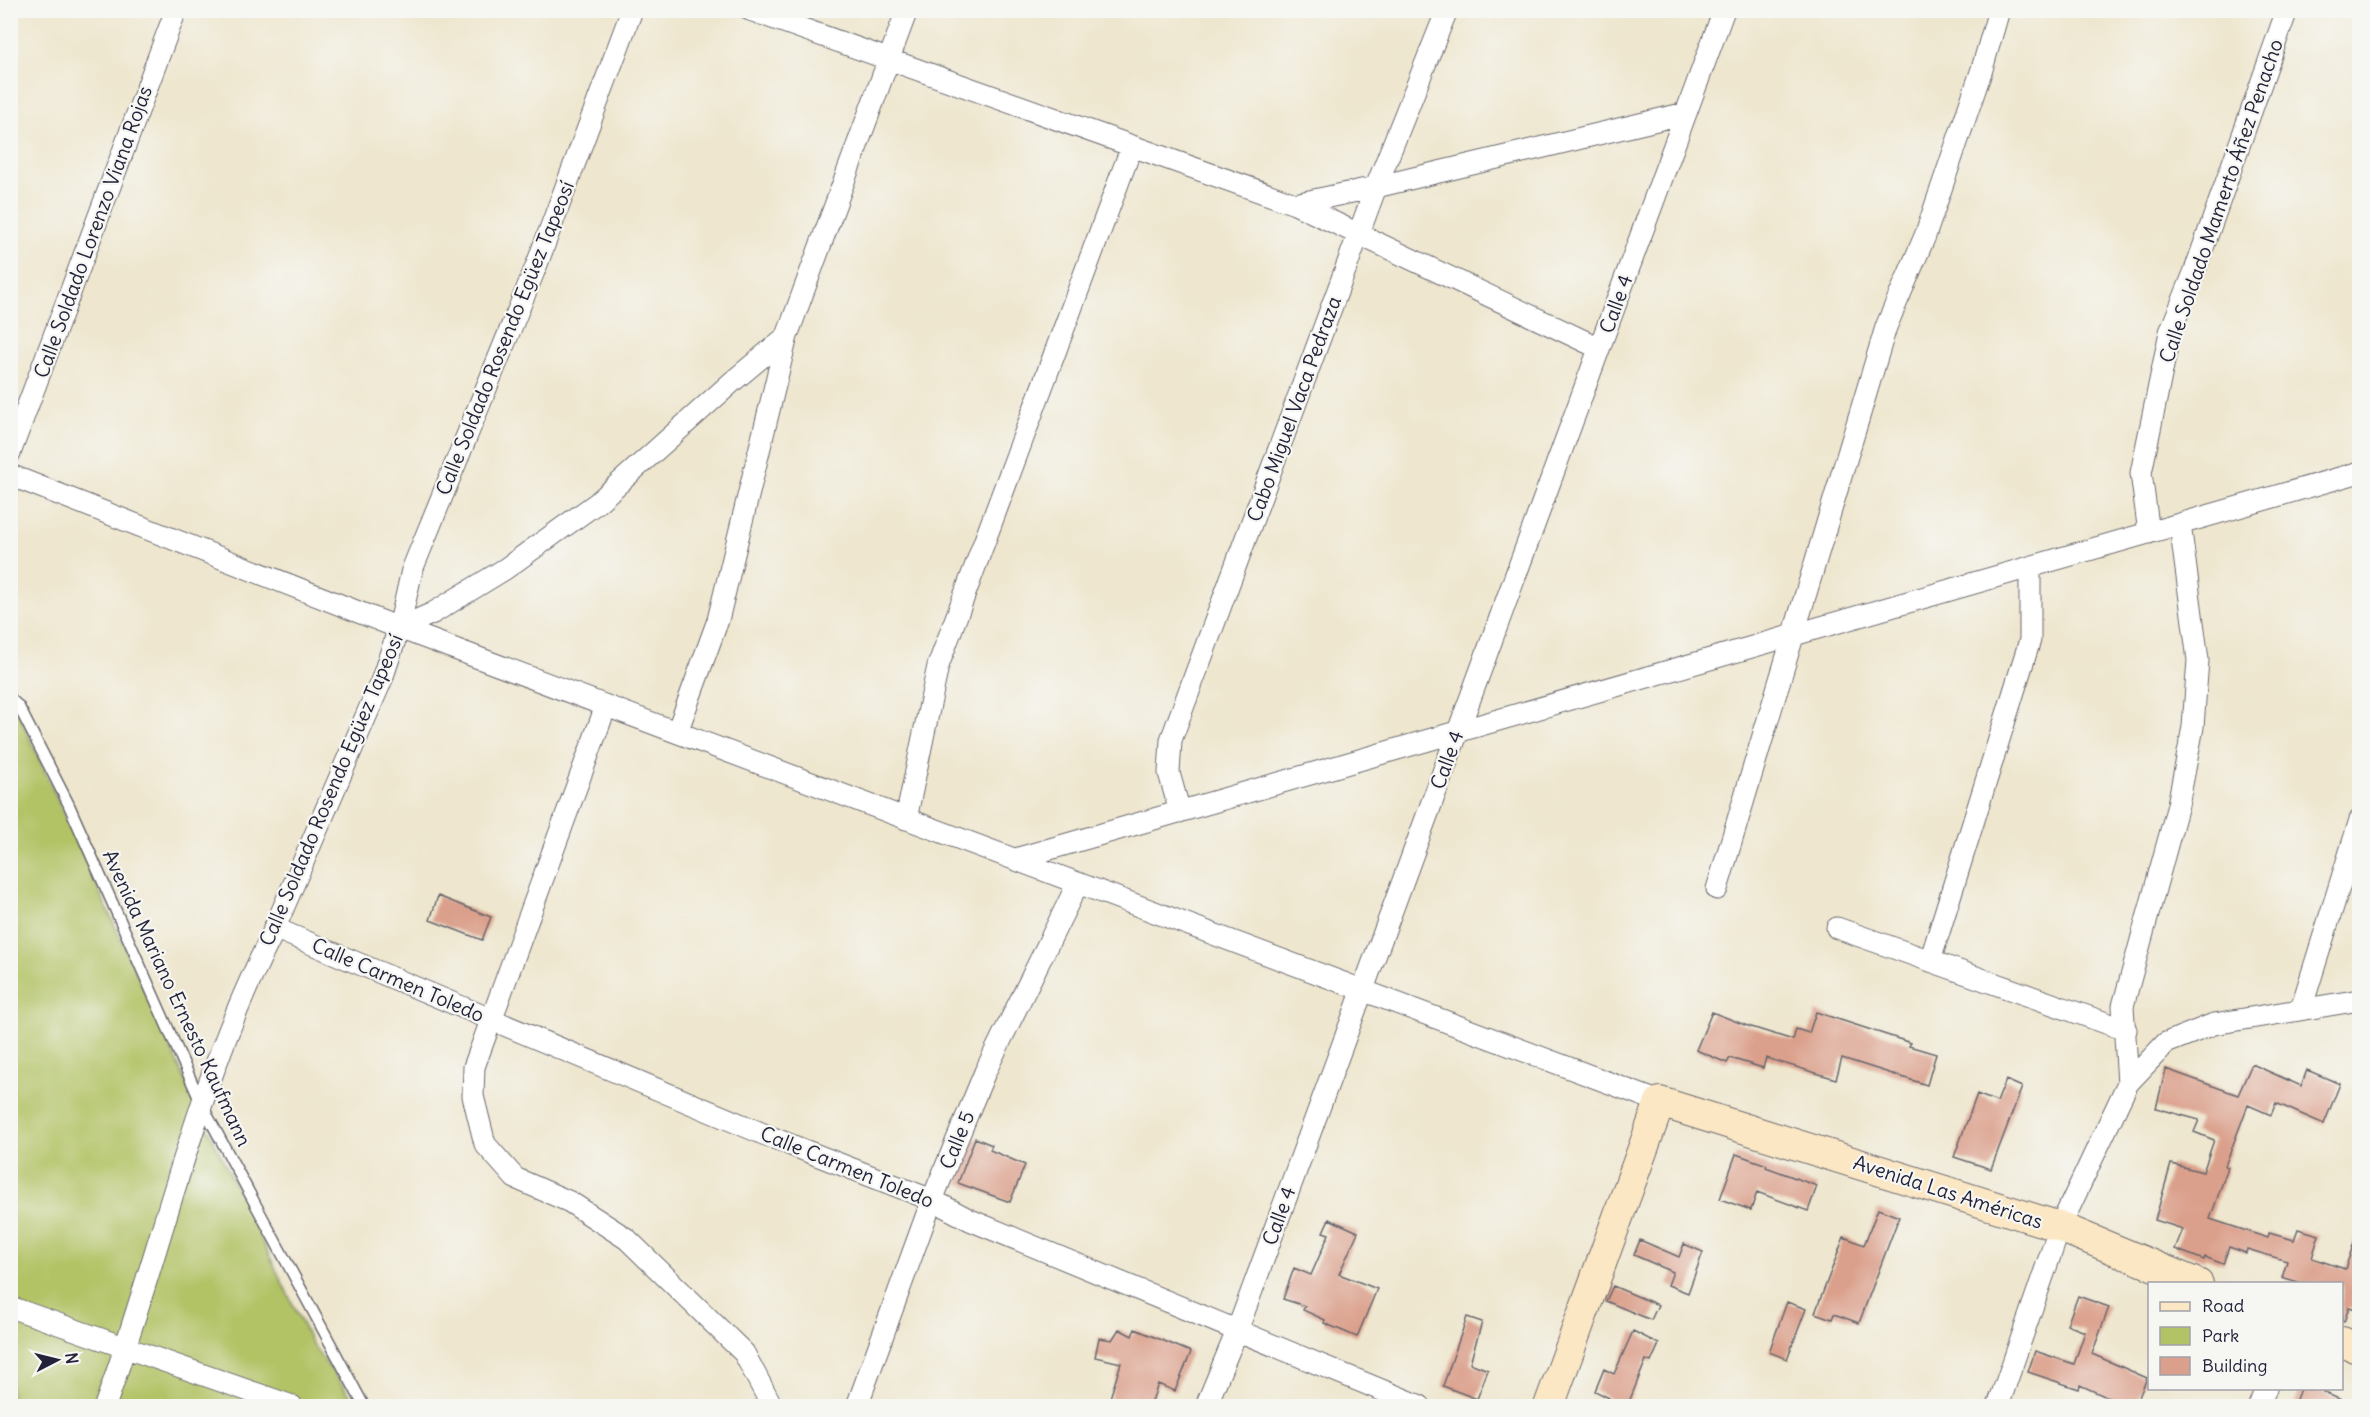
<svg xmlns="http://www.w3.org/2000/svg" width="2370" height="1417" viewBox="0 0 2370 1417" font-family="Delius,sans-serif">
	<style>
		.green { fill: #b2c366; stroke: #6a7250; stroke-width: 1.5 }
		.building { fill: #dba08c }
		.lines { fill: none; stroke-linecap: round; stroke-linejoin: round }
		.service-casing { stroke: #69676e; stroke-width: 13 }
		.minor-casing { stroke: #69676e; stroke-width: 23 }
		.secondary-casing { stroke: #69676e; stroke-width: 32 }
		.service { stroke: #fff; stroke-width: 10 }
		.minor { stroke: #fff; stroke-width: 21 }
		.secondary { stroke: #fbe7c3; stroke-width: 30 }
		.labels { text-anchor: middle; stroke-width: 4.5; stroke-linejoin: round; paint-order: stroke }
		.street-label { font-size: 20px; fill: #22223b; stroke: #f6f6f2 }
	</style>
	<rect width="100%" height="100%" fill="#f6f6f2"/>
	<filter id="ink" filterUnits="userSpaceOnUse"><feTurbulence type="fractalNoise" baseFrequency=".0167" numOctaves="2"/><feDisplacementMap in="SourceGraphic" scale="12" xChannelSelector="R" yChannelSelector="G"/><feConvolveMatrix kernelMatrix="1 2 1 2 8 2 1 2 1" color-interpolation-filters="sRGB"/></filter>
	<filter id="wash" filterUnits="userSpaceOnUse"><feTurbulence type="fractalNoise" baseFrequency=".008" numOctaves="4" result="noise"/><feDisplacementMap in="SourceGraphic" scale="24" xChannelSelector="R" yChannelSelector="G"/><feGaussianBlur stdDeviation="1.35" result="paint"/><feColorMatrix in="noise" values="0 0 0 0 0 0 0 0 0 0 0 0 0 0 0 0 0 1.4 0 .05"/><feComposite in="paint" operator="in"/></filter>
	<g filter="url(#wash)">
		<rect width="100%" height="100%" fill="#eee6ce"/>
		<path class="green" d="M10,695L195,1102L312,1344L358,1406H11Z"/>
		<g id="blocks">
			<path class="building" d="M438,896L491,917L482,940L430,920Z
				M1712,1012L1745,1025L1793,1040L1796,1029L1809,1033L1816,1012L1911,1043L1909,1046L1936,1054L1927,1085L1842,1058L1836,1079L1766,1058L1763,1068L1730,1058L1727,1063L1696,1050Z
				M2252,1064L2301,1086L2307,1070L2340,1084L2324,1124L2276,1103L2271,1115L2248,1105L2225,1166L2228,1167L2210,1219L2268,1238L2269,1233L2294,1240L2298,1229L2319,1235L2312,1258L2345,1269L2357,1234H2360V1284H2357L2355,1291L2360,1292V1297L2356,1309L2349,1307L2344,1322L2342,1321V1284H2301L2282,1278L2287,1261L2247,1249L2246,1253L2229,1247L2223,1264L2205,1257L2204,1260L2175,1249L2183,1229L2155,1220L2171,1164L2203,1172L2214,1140L2194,1132L2199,1120L2156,1108L2166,1069L2238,1095Z
				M2006,1080L2022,1087L1991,1169L1954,1157L1977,1094L1997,1102Z
				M975,1138L992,1145L990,1150L1025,1165L1010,1202L958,1183Z
				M1736,1154L1767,1165L1766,1167L1817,1186L1808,1211L1757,1192L1751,1210L1720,1199Z
				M1878,1209L1899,1217L1859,1323L1834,1314L1832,1319L1815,1313L1844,1237L1864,1245Z
				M1329,1219L1358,1232L1339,1274L1377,1289L1357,1337L1324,1323L1325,1320L1303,1310L1305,1306L1283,1299L1294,1268L1311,1275L1329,1234L1323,1232Z
				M1640,1240L1679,1257L1684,1244L1703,1252L1688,1293L1668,1285L1673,1272L1634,1255Z
				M1613,1286L1658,1305L1651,1320L1606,1301Z
				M2078,1296L2109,1307L2092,1354L2147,1378L2135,1407H2129L2080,1385L2079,1389L2028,1372L2035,1351L2074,1364L2085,1332L2067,1325Z
				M1787,1302L1806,1309L1787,1359L1769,1352Z
				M1467,1317L1482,1322L1470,1363L1488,1370L1477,1399L1443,1386Z
				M1119,1329L1132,1336L1135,1329L1191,1352L1175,1391L1158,1384L1150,1407H1134L1110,1398L1121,1363L1095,1357L1099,1338L1112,1340Z
				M1633,1331L1659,1344L1651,1362L1646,1360L1627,1407H1606L1609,1398L1595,1391L1604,1369L1614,1374Z
				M2300,1389H2323V1392L2357,1407H2293Z"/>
		</g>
	</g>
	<g filter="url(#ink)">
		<use href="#blocks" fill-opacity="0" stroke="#69676e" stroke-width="1.5"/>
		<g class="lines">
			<defs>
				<path id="service" d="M10,698L19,707L68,803L202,1105L364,1406"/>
				<path id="minor" d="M750,10L1295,204L1599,348
					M1295,204L1376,187L1686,113
					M10,453L176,10
					M10,475L399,628L433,613L505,569L597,503L732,382L787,336
					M2149,533L2141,473L2170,332L2194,273L2287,10
					M399,628L1660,1102
					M606,706L474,1067L473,1096L485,1144L515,1178L570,1202L627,1239L744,1353L772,1406
					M677,732L718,620L787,336L907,10
					M1180,812L1169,773L1171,740L1376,187L1447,10
					M906,819L938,666L1132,146
					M1015,859L2360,472
					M1717,889L1886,327L1925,236L1982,69L1999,10
					M274,928L773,1138L932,1200L970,1220L1420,1406
					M1837,928L2126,1030
					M1930,961L2030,640V567
					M2301,1009L2360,820
					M2128,1083L2123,1006L2178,805L2193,727L2198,660L2180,524
					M10,1307L292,1406
					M105,1406C161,1252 195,1086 270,939L382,679L399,628L412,570L537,264L632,10
					M857,1406L932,1200L985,1072L1078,883
					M1206,1406L1237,1331L1724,10
					M1998,1406L2060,1227L2128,1083L2166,1043L2214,1024L2360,1000
					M2259,1406L2266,1388"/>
				<path id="secondary" d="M2342,1342L2360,1349
					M1549,1406L1660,1102L2060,1227L2198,1284"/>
			</defs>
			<use href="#service" class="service-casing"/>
			<use href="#minor" class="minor-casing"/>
			<use href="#secondary" class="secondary-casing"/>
			<use href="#service" class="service"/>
			<use href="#minor" class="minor"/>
			<use href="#secondary" class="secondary"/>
		</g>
	</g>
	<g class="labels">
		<g class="street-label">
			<text transform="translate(2221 201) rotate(-71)" y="7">Calle Soldado Mamerto Áñez Penacho</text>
			<text transform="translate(93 232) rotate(-70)" y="7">Calle Soldado Lorenzo Viana Rojas</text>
			<text transform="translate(1616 304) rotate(-70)" y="7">Calle 4</text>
			<text transform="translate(505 338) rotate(-68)" y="7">Calle Soldado Rosendo Egüez Tapeosí</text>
			<text transform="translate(1294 409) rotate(-70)" y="7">Cabo Miguel Vaca Pedraza</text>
			<text transform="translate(1447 760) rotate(-70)" y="7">Calle 4</text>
			<text transform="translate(331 790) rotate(-67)" y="7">Calle Soldado Rosendo Egüez Tapeosí</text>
			<text transform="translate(398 980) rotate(23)" y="7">Calle Carmen Toledo</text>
			<text transform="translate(177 998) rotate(65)" y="7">Avenida Mariano Ernesto Kaufmann</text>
			<text transform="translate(957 1140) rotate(-68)" y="7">Calle 5</text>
			<text transform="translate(847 1167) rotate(22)" y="7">Calle Carmen Toledo</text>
			<text transform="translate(1948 1192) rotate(18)" y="7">Avenida Las Américas</text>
			<text transform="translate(1279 1216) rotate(-70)" y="7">Calle 4</text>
		</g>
	</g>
	<rect width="2370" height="1417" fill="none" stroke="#f6f6f2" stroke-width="36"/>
	<rect x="2148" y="1282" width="195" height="108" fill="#f6f6f2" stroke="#a1a1a9" stroke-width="1.5"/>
	<rect x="2160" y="1302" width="30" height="9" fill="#fbe7c3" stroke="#a1a1a9" stroke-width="1.5"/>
	<text x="2202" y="1312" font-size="18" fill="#22223b">Road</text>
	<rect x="2160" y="1327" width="30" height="18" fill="#b2c366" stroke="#a1a1a9" stroke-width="1.5"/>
	<text x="2202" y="1342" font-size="18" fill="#22223b">Park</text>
	<rect x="2160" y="1357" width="30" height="18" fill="#dba08c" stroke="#a1a1a9" stroke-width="1.5"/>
	<text x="2202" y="1372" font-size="18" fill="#22223b">Building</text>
	<g transform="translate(57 1360) rotate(83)" stroke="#f6f6f2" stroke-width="4.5" paint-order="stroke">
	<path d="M0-4.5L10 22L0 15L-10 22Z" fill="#22223b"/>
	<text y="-9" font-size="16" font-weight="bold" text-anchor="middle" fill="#22223b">N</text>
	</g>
</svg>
